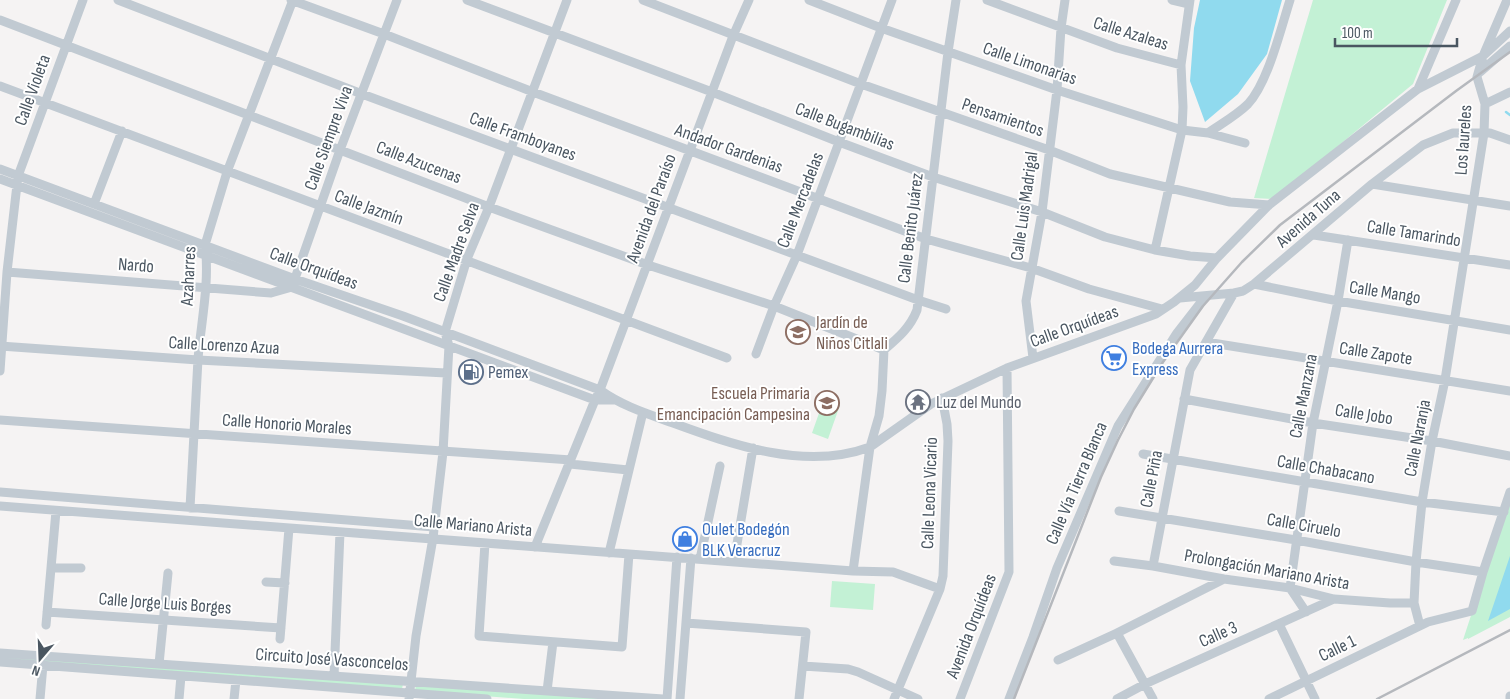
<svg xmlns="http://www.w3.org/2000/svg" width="1510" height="699" viewBox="0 0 1510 699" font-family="'Sofia Sans Condensed',sans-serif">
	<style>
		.green { fill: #c3f1d5 }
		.water { fill: #90daee }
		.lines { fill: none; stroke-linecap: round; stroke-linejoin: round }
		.stream { stroke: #90daee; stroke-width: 2.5 }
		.minor { stroke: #c1cad2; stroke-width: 9 }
		.rail { stroke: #b5b8bd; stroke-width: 2.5 }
		.labels { text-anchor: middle; stroke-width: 4; stroke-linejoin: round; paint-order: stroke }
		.street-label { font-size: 18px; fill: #4a5661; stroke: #fff }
		.education-label { font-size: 18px; fill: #785e54; stroke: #fff; text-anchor: start }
		.shop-label { font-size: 18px; fill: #366cbe; stroke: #fff; text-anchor: start }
		.service-label { font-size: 18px; fill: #4e5e75; stroke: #fff; text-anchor: start }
		.worship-label { font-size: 18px; fill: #5b616d; stroke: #fff; text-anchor: start }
	</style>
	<rect width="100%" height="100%" fill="#f5f3f3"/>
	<path class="green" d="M1313,0H1447L1413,84L1274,199L1254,198Z
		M824,399L840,405L828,439L812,433Z
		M1510,496V617L1468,639V638L1463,640Z
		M832,581L875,584L873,610L830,607Z
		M0,656L403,684L402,689L0,661Z
		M416,684L618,699H524L415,691Z"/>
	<path class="water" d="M1200,0H1282L1267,54L1238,94L1205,122L1190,81L1194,28Z
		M1510,556V609L1488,621Z"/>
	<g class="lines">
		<path class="stream" d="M1506,112L1510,115"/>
		<path class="minor" d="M118,0L362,94L918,300L946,309
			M291,0L384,34L533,92L926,239L1031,268L1089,289L1162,309
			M467,0L712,92L839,142L933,177L1042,212L1105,237L1155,250L1190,256L1217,258
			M643,0L861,84L1049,150L1110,174L1230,202L1269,205
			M809,0L881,28L1057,90L1182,130L1208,133L1245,143
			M987,0L1117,48L1181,65
			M1172,0L1189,4
			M0,20L489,207L648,265L774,306L884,350
			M1480,72L1510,46
			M0,86L727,358
			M1418,89L1456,0
			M1485,104L1510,92
			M1208,133C1221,124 1237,115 1248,104C1268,83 1281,28 1290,0
			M0,169L295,279L403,316L600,390C622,406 648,414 673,423C733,445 806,471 870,447L931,404L1007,368L1156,314L1174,302L1195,285L1217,258L1269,205L1418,89L1483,56L1510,31
			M0,179L595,400H614
			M1372,184L1510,206
			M94,204L122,131
			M1314,235L1510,265
			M1155,250L1182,130L1183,107L1181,65L1190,0
			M7,272L271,293L292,287L340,150L397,0
			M1254,284L1338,301L1510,330
			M1180,298L1234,293
			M1206,342L1510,391
			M0,346L198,360L446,373
			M756,354L774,306L797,255L892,0
			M1033,358L1026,301L1042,212L1057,90L1061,28L1065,0
			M0,371L7,272L18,176L83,0
			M1184,399L1313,423L1432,441L1510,456
			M0,420L571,460
			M1143,454L1422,502L1504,512
			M570,464L628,470
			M0,492L434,527
			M0,506L853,571L893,572L940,589
			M190,508C193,458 195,409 198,359C201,322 210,282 205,245L227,172L293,0
			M1119,511L1296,540L1416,562L1483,572
			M485,543L479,636L622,647L629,554
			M535,547L595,400L600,390L733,36L749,0
			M609,553L643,412
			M700,559L720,466
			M1114,561L1153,566L1224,579L1290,588L1334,599L1390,603H1414
			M734,562L753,448
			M1153,566L1190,370L1234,293L1243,291L1254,284L1372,184L1423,145L1453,133H1490L1510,140
			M51,568H81
			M853,571L870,447L879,416L882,391L884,350C898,338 910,328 917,310L948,52L956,0
			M266,582L285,583
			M47,612L281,628
			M1306,612L1290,588L1313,423L1338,301L1348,240
			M686,623L806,632L799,699
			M1279,624L1315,699
			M46,625L56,511
			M1420,626L1414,603L1416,562L1422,502L1432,441L1445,380L1484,133L1485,104L1477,77L1483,56L1507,0
			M1117,633L1153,699
			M280,639L289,528
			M0,653L663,699
			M1058,660L1117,633L1224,579
			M0,662L487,699
			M159,664L168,573
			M803,666L848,669L858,672L918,699
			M334,676L340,532
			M547,691L553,642
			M40,699L43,665
			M179,699L181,676
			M234,699L236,680
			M409,699L416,636L433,538L443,452L449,346L445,332L467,259L489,207L567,0
			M667,699L677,557
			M680,699L691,558
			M894,699L940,589L943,576L948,441L947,424L942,398
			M960,699L1009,572L1007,368
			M1009,699L1033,637L1057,568L1118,426L1177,333L1205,297
			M1117,699L1145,684L1334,599
			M1269,699L1428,622L1472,611L1483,572L1510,492
			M1510,699V696"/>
		<path class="rail" d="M1014,699L1101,477L1118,440L1134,409L1163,362L1203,306L1242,262L1280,225L1456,91L1510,52
			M1377,699L1510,630"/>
	</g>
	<defs>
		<symbol id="school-ring" viewBox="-11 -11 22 22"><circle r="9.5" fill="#fff" stroke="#8d6e63" stroke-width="1.5"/><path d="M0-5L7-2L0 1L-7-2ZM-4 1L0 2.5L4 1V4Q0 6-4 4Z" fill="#8d6e63"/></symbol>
		<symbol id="supermarket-ring" viewBox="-11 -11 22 22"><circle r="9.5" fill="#fff" stroke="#3f7fe0" stroke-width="1.5"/><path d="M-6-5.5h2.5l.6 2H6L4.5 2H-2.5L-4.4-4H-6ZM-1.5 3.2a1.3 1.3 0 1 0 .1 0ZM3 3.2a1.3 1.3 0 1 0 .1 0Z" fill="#3f7fe0"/></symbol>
		<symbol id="fuel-ring" viewBox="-11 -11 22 22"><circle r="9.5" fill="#fff" stroke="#5c6f8a" stroke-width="1.5"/><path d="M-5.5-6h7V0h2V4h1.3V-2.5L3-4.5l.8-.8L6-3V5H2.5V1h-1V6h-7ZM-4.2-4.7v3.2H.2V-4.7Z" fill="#5c6f8a"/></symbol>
		<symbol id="temple-ring" viewBox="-11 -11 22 22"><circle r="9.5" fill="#fff" stroke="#6b7280" stroke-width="1.5"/><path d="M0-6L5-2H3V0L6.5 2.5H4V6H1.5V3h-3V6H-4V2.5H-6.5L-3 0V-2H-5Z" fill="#6b7280"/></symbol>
		<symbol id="shop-ring" viewBox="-11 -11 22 22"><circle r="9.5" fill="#fff" stroke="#3f7fe0" stroke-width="1.5"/><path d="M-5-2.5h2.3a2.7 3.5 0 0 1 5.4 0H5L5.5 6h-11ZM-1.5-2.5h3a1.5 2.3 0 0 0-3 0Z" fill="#3f7fe0"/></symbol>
	</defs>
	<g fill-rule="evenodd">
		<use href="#school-ring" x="784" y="318" width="28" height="28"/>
		<use href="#supermarket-ring" x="1100" y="344" width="28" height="28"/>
		<use href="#fuel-ring" x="457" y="358" width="28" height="28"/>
		<use href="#temple-ring" x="904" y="388" width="28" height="28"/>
		<use href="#school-ring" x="813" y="389" width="28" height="28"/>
		<use href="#shop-ring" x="671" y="525" width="28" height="28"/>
	</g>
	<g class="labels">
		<g class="street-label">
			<text transform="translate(1131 33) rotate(17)" y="6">Calle Azaleas</text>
			<text transform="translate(1030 63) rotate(19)" y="6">Calle Limonarias</text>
			<text transform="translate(32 90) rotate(-70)" y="6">Calle Violeta</text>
			<text transform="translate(1003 117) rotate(19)" y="6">Pensamientos</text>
			<text transform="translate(845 126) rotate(21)" y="6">Calle Bugambilias</text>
			<text transform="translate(523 136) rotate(20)" y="6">Calle Framboyanes</text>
			<text transform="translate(328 138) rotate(-70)" y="6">Calle Siempre Viva</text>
			<text transform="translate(1463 140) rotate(-86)" y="6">Los laureles</text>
			<text transform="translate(729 148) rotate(20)" y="6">Andador Gardenias</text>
			<text transform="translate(419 162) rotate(21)" y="6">Calle Azucenas</text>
			<text transform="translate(800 200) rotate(-69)" y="6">Calle Mercadelas</text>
			<text transform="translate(1024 206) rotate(-82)" y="6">Calle Luis Madrigal</text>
			<text transform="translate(369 207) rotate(20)" y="6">Calle Jazmín</text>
			<text transform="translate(651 208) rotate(-70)" y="6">Avenida del Paraíso</text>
			<text transform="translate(1308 218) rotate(-41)" y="6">Avenida Tuna</text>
			<text transform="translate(910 228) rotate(-83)" y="6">Calle Benito Juárez</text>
			<text transform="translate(1414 233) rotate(9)" y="6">Calle Tamarindo</text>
			<text transform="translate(456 252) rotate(-70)" y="6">Calle Madre Selva</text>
			<text transform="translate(136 265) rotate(4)" y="6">Nardo</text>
			<text transform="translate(314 268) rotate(20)" y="6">Calle Orquídeas</text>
			<text transform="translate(188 276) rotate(-87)" y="6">Azaharres</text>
			<text transform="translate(1385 292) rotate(9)" y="6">Calle Mango</text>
			<text transform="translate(1074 326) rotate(-20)" y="6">Calle Orquídeas</text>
			<text transform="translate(224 345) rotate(3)" y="6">Calle Lorenzo Azua</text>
			<text transform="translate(1376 353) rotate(9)" y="6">Calle Zapote</text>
			<text transform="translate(1303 396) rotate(-79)" y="6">Calle Manzana</text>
			<text transform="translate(1364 414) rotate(9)" y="6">Calle Jobo</text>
			<text transform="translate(287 424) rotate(4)" y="6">Calle Honorio Morales</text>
			<text transform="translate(1417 438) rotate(-79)" y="6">Calle Naranja</text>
			<text transform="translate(1326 469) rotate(10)" y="6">Calle Chabacano</text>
			<text transform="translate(1151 479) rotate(-79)" y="6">Calle Piña</text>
			<text transform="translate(1076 483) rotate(-67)" y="6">Calle Vía Tierra Blanca</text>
			<text transform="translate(929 493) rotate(-88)" y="6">Calle Leona Vicario</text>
			<text transform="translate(473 525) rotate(5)" y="6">Calle Mariano Arista</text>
			<text transform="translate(1304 525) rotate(10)" y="6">Calle Ciruelo</text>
			<text transform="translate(1267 569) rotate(10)" y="6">Prolongación Mariano Arista</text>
			<text transform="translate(165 603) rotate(4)" y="6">Calle Jorge Luis Borges</text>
			<text transform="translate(971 626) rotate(-69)" y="6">Avenida Orquídeas</text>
			<text transform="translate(1218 634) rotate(-24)" y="6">Calle 3</text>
			<text transform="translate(1337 648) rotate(-26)" y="6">Calle 1</text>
			<text transform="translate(332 659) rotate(4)" y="6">Circuito José Vasconcelos</text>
		</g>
		<g class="education-label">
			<text x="816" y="328">Jardín de<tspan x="816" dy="21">Niños Citlali</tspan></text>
			<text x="810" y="399" text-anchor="end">Escuela Primaria<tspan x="810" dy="21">Emancipación Campesina</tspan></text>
		</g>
		<g class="shop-label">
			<text x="1132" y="354">Bodega Aurrera<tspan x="1132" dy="21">Express</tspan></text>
			<text x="702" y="535">Oulet Bodegón<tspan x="702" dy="21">BLK Veracruz</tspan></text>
		</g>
		<g class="service-label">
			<text x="488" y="378">Pemex</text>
		</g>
		<g class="worship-label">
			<text x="936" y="408">Luz del Mundo</text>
		</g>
	</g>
	<g transform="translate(40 659) rotate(199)" stroke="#ffffff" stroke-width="4" paint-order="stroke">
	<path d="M0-4L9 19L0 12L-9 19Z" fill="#4a5661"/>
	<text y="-8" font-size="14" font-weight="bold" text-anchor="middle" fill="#4a5661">N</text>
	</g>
	<path d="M1335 38v8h122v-8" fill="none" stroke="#4a5661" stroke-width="2.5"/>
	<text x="1342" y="38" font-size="15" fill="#4a5661" stroke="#ffffff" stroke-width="4" paint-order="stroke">100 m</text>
</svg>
